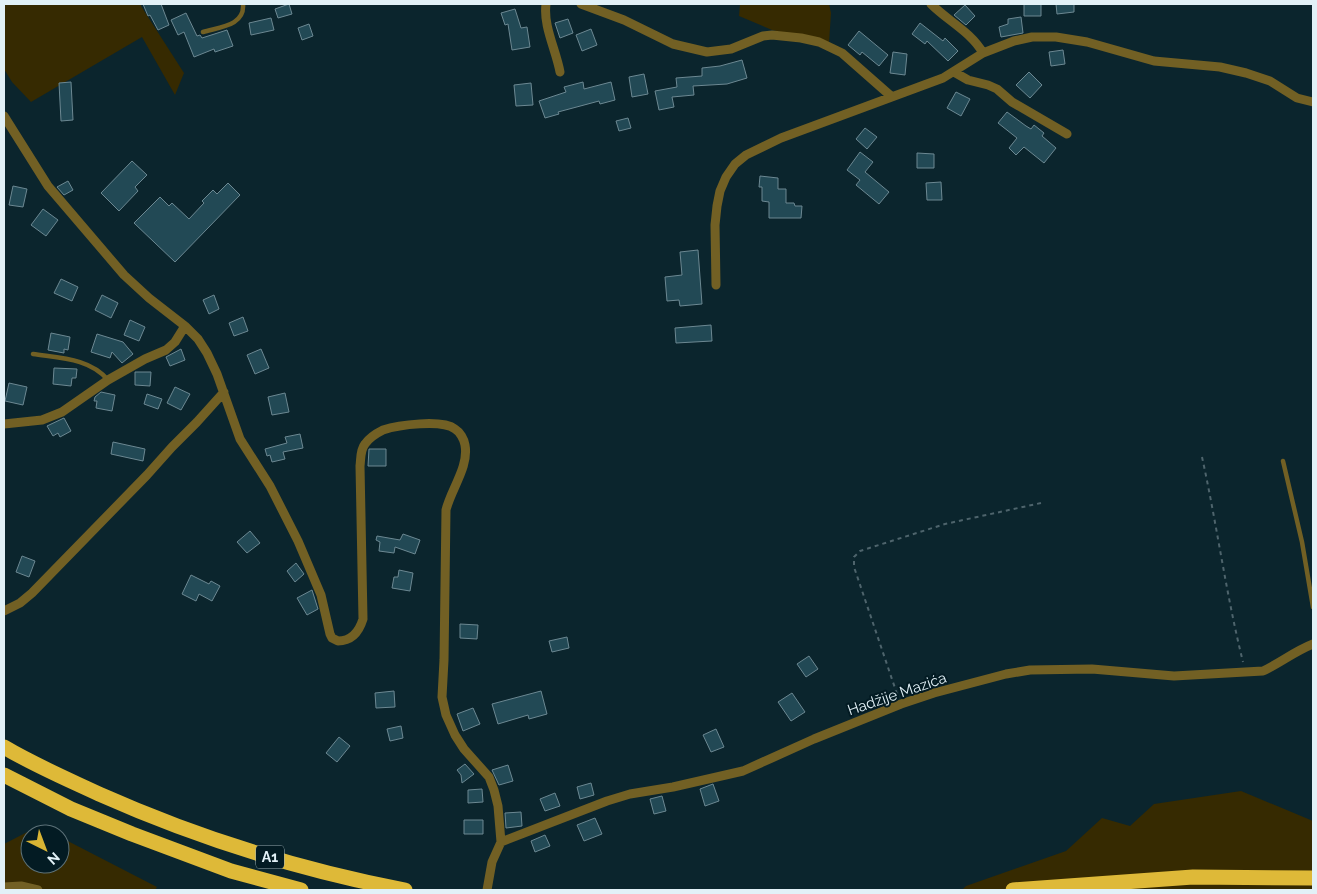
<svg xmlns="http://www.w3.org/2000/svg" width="1317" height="894" viewBox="0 0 1317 894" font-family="Raleway,sans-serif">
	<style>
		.green { fill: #362a01 }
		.building { fill: #224955; stroke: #6c8892 }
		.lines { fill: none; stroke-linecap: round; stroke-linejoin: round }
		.path { stroke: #4e646c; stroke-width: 2; stroke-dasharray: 4 4; stroke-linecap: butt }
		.lane { stroke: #726024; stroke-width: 4.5 }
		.street { stroke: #726024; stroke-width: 9 }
		.highway { stroke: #deb938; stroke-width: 15 }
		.labels { text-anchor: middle; stroke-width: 4; stroke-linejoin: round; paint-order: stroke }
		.shield { fill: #031b23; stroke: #9fb1b7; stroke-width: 1 }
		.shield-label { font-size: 14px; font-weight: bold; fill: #e2f1f7 }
		.street-label { font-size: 15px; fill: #e2f1f7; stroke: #031b23 }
	</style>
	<rect width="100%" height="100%" fill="#0b252d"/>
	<path class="green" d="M4,4H141V6L184,73L175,95L142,37L31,102L12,82L4,69Z
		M740,4H829L831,13L829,43L772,30L739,16Z
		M1241,791L1313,821V890H962L966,886L1066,851L1102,818L1130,826L1154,804Z
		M39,826L55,834H30V864H60V837L157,887L155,890H4V844Z"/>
	<path class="building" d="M143,4H161L169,25L158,30L150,15L148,16Z
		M289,4L292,14L278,18L275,9Z
		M1024,4H1041V16H1024Z
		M1056,4H1074V12L1057,14Z
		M965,5L975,16L966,25L954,15Z
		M515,9L521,28L527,27L530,47L512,50L508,24L505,25L501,13Z
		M186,13L197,36L200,35L202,38L227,30L233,46L215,52L214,49L194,57L184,32L178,35L171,20Z
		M1021,17L1023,33L1001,37L999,27L1008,24V19Z
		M271,18L274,30L251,35L249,23Z
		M568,19L573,33L560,38L555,23Z
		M920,23L943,41L945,38L958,51L948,61L927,41L925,44L912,34Z
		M309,24L313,36L302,40L298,28Z
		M591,29L597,45L582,51L576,35Z
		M859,31L888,55L879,66L862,52L860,55L848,45Z
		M1063,50L1065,64L1051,66L1049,52Z
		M893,52L907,54L905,75L890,73Z
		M742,60L747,78L727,84L693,86L694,95L672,97L674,107L659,110L655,91L677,87L676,78L702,76V68L720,66Z
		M1029,72L1042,85L1030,98L1016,85Z
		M644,74L648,94L632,97L629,77Z
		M71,82L73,120L61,121L59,83Z
		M583,82L584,89L611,82L615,100L600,104L599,101L558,112L559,114L545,118L539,101L566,92L564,87Z
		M531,83L533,105L516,106L514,85Z
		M956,92L970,99L961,116L947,108Z
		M1007,112L1026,126L1031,129L1034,125L1044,133L1042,136L1056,148L1044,163L1024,147L1016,155L1009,148L1017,138L998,123Z
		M628,118L631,128L619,131L616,121Z
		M865,128L877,137L867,149L856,139Z
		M860,152L873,162L865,172L889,192L879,204L856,185L860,180L847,170Z
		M917,153L934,154V168H917Z
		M132,161L147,175L135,187L138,191L119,211L101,193Z
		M760,176L778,178V189H786V203H794L795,206H802L801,218H769V202L762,201V187H759Z
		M68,181L73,190L64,195L57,187Z
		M941,182L942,200H927L926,183Z
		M228,183L240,195L175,262L134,223L160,197L169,206L172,203L189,219L204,203L202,201L213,190L217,194Z
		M13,186L27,189L23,207L9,205Z
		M43,209L58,220L46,236L31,225Z
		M698,250L702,304L680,306L679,300L667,301L665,277L682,275L680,252Z
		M61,279L78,287L72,301L54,293Z
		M102,295L118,303L111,318L95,310Z
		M214,295L219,309L209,314L203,300Z
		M243,317L248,331L234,336L229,323Z
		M130,320L145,327L139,341L124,335Z
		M711,325L712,341L676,343L675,328Z
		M51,333L70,337L68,350L64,349V353L48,350Z
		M97,334L123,342L133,354L122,363L112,352L110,358L91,352Z
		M181,349L185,360L170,366L166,357Z
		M261,349L269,368L255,374L247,355Z
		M54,368L77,369L76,378H72L71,386L53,384Z
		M135,372H151L150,386L135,385Z
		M9,383L27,387L23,405L5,401Z
		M175,387L190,394L181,410L167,403Z
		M101,392L115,395L112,411L96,408L97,401H94L95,397Z
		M285,393L289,412L272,415L268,397Z
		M147,394L162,399L158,409L144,404Z
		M64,418L71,431L60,437L58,433L53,436L47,426Z
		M300,434L303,448L283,452L285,459L272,462L270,455L267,456L265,449L287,443L285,437Z
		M113,442L145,449L143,461L111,454Z
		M369,449H386V466H368Z
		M250,531L260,543L247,553L237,542Z
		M403,534L420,540L415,554L395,547L394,553L379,551L380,542L376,540L377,536L400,540Z
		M22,556L35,561L29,577L16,572Z
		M296,563L304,574L295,582L287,571Z
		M399,570L413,573L410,591L392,588L394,577H398Z
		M191,575L209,584L211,581L220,586L212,601L199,594L196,601L182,594Z
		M312,590L318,609L307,615L297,598Z
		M460,624L478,625L477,639L460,638Z
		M567,637L569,648L552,652L549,641Z
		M809,656L818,669L806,677L797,664Z
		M394,691L395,707L376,708L375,693Z
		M541,691L547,714L529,719L528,715L498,724L492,704Z
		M792,693L805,712L791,721L778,702Z
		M473,708L480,724L463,731L457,714Z
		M401,726L403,738L390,741L387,729Z
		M716,729L724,747L711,752L703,735Z
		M339,737L350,746L337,762L326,753Z
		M465,764L474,774L462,783L461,775L457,770Z
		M508,765L513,781L499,785L492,770Z
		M591,783L594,795L580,799L577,787Z
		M713,784L719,801L705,806L700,789Z
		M482,789L483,802L468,803V790Z
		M555,793L560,806L545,811L540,799Z
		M662,796L666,811L654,814L650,799Z
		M521,812L522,826L506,828L505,813Z
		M595,818L602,834L584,841L577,825Z
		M464,820H483V834H464Z
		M545,835L550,846L535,852L531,841Z"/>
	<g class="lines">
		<path class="path" d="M1202,457C1217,525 1226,594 1243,662
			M897,694L854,567V557L860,551L945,524L1041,503"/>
		<path class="lane" d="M203,32C219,27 245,26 243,4
			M33,354C59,358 90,358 108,380
			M1283,461L1302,542L1313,607"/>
		<path class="street" d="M546,4C543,26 556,50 560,72
			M581,4L624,20L673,44L707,52L731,49L763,36L772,35L801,38L819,42L842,53L892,97
			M931,4C948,21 971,32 983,53
			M954,72L968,80L988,85L997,89L1012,102L1067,134
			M4,116L48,186L124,275L149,298L185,326L198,339L207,353L217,374L240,439L270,486L298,541L321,595L330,634L332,638L338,641C352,641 359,632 363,619L360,466C361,459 360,450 365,444C369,438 377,433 383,430C398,425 442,419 455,429C460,432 464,439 465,445C469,467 451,489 446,510L444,660L442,697L446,715L455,735L464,749L489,777L494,790L498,806L501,842L492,862L487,890
			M716,285L715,225L717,206L720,191L726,177L735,164L746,155L781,138L943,78L983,53L1014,41L1032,37H1056L1087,42L1154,61L1220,67L1246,73L1270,81L1297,98L1313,102
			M4,424L42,420L62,412L108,380L145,359L166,350L175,342L185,326
			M4,611L20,603L32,593L147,475L172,447L197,422L224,392
			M501,842L607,801L630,794L673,787L743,771L814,739L901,704L934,693L1006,674L1030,670L1092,669L1174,676L1263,671C1280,663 1295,651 1313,644
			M4,887L21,886L38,890"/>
		<path class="highway" d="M4,747C34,765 67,779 99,794C198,838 300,870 405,890
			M4,775L71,809L132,834L231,871L301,890
			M1013,890L1193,877L1313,878"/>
	</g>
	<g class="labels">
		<rect class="shield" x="256" y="845.5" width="28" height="23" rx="4"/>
		<g class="shield-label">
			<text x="270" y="862">A1</text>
		</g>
		<g class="street-label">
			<text transform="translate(897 694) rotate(-19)" y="5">Hadžije Mazića</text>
		</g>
	</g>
	<rect width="1317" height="894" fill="none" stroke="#e2f1f7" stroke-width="10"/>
	<g transform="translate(45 849) rotate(138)"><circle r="24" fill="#031b23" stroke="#5c7178"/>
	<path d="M0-4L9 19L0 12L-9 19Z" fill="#d8b434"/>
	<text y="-8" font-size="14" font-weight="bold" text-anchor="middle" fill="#e2f1f7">N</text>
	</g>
</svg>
